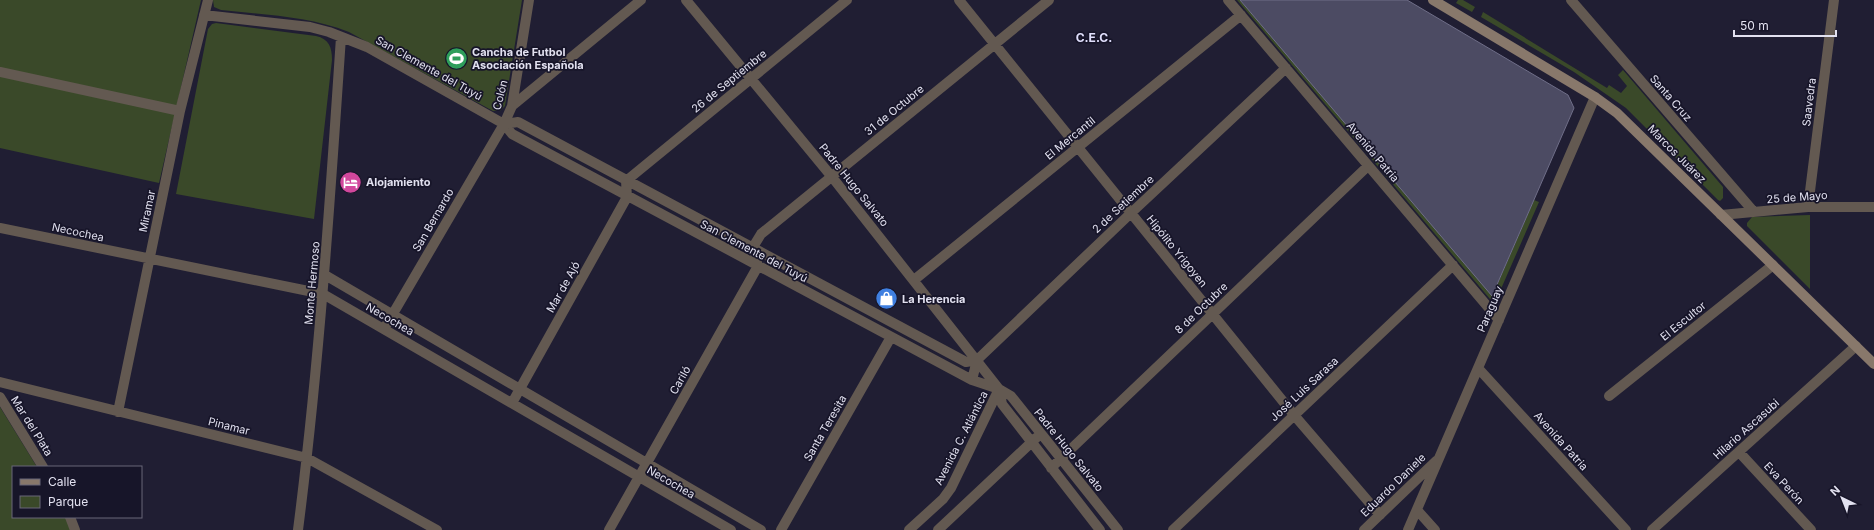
<svg xmlns="http://www.w3.org/2000/svg" width="1874" height="530" viewBox="0 0 1874 530" font-family="Inter,sans-serif">
	<style>
		.green { fill: #3a4929 }
		.building { fill: #4c4b63; stroke: #6f6e88 }
		.lines { fill: none; stroke-linecap: round; stroke-linejoin: round }
		.street { stroke: #635951; stroke-width: 10 }
		.secondary { stroke: #88786b; stroke-width: 10 }
		.labels { text-anchor: middle; stroke-width: 3.5; stroke-linejoin: round; paint-order: stroke }
		.poi-label { font-size: 11px; font-weight: bold; fill: #e2e1f0; stroke: #171529; text-anchor: start }
		.street-label { font-size: 11px; fill: #e2e1f0; stroke: #171529 }
		.neighbourhood-label { font-size: 12px; font-weight: bold; fill: #e0dffc; stroke: #171529 }
	</style>
	<rect width="100%" height="100%" fill="#201e33"/>
	<path class="green" d="M0,0H201L159,183L0,148Z
		M213,0H522L505,106L500,111H493L349,32C308,16 265,15 221,10L214,7Z
		M1237,0H1240L1494,292L1534,200L1539,202L1497,298L1492,300L1490,299Z
		M1458,0H1463L1475,7L1472,12L1456,3Z
		M1483,12L1607,88L1609,85L1621,93L1627,86L1618,75L1623,70L1723,187V198L1720,201L1718,200L1626,108L1574,72L1481,17Z
		M216,23L316,36C329,39 332,47 332,60L314,219L176,194L208,29L212,24Z
		M1810,215V289L1747,226V223L1752,217Z
		M0,407L37,467H13V517H67L71,530H0Z"/>
	<path class="building" d="M1240,0H1407L1568,95L1574,108L1492,296Z"/>
	<g class="lines">
		<path class="street" d="M686,0L832,177L999,389L1011,396L1118,530
			M959,0L1294,415L1380,515
			M1228,0L1499,320
			M1571,0L1754,212
			M204,15L310,27L329,32L367,47L504,124L512,134L972,380L999,389
			M0,72L180,111
			M512,106L641,0
			M504,124L518,122L966,362L977,360
			M1808,207L1834,0
			M1721,215L1808,207H1874
			M0,228L323,294L731,530
			M325,275L761,530
			M914,280L1241,15
			M384,329L504,124L512,106L529,0
			M1478,368L1626,530
			M972,380L977,360L1131,213L1286,68
			M0,382L307,458L437,530
			M999,389L1002,404L1100,530
			M1609,396L1773,265
			M0,397L43,467
			M512,403L627,197L626,181L847,0
			M118,412L180,111L208,0
			M1739,452L1811,530
			M1051,468L1368,166
			M1417,510L1435,530
			M70,517L75,530
			M298,530C319,366 330,202 341,37
			M609,530L758,266L753,247L761,234L1049,0
			M781,530L891,337
			M909,530L943,499L951,488L999,389
			M938,530L1036,438
			M1173,530L1453,265
			M1364,530L1436,461
			M1408,530L1595,97
			M1652,530L1856,346"/>
		<path class="secondary" d="M1433,0L1595,97L1617,113L1874,364"/>
	</g>
	<defs>
		<symbol id="stadium-disc" viewBox="-11 -11 22 22"><circle r="9.5" fill="#2e9e5b" stroke="#171529"/><path d="M0-5a6.5 5 0 1 0 0 10a6.5 5 0 1 0 0-10ZM-3.5-1.8h7v3.6h-7Z" fill="#fff"/></symbol>
		<symbol id="hotel-disc" viewBox="-11 -11 22 22"><circle r="9.5" fill="#d1479c" stroke="#171529"/><path d="M-6-4.5h1.5V1H6V5H4.5V3h-9V5H-6ZM-4 0a1.8 1.8 0 1 1 3.6 0ZM.5 0V-2.5h3Q6-2.5 6 0Z" fill="#fff"/></symbol>
		<symbol id="shop-disc" viewBox="-11 -11 22 22"><circle r="9.5" fill="#3f7fe0" stroke="#171529"/><path d="M-5-2.5h2.3a2.7 3.5 0 0 1 5.4 0H5L5.5 6h-11ZM-1.5-2.5h3a1.5 2.3 0 0 0-3 0Z" fill="#fff"/></symbol>
	</defs>
	<g fill-rule="evenodd">
		<use href="#stadium-disc" x="444" y="46" width="25" height="25"/>
		<use href="#hotel-disc" x="338" y="170" width="25" height="25"/>
		<use href="#shop-disc" x="874" y="286" width="25" height="25"/>
	</g>
	<g class="labels">
		<g class="poi-label">
			<text x="472" y="56">Cancha de Futbol<tspan x="472" dy="13">Asociación Española</tspan></text>
			<text x="366" y="186">Alojamiento</text>
			<text x="902" y="303">La Herencia</text>
		</g>
		<g class="street-label">
			<text transform="translate(429 68) rotate(29)" y="4">San Clemente del Tuyú</text>
			<text transform="translate(729 81) rotate(-39)" y="4">26 de Septiembre</text>
			<text transform="translate(500 95) rotate(-76)" y="4">Colón</text>
			<text transform="translate(1671 98) rotate(49)" y="4">Santa Cruz</text>
			<text transform="translate(1809 102) rotate(-83)" y="4">Saavedra</text>
			<text transform="translate(894 110) rotate(-39)" y="4">31 de Octubre</text>
			<text transform="translate(1070 138) rotate(-39)" y="4">El Mercantil</text>
			<text transform="translate(1373 152) rotate(50)" y="4">Avenida Patria</text>
			<text transform="translate(1677 154) rotate(45)" y="4">Marcos Juárez</text>
			<text transform="translate(854 185) rotate(51)" y="4">Padre Hugo Salvato</text>
			<text transform="translate(1797 197) rotate(-4)" y="4">25 de Mayo</text>
			<text transform="translate(1123 204) rotate(-43)" y="4">2 de Setiembre</text>
			<text transform="translate(147 211) rotate(-78)" y="4">Miramar</text>
			<text transform="translate(433 220) rotate(-60)" y="4">San Bernardo</text>
			<text transform="translate(78 232) rotate(12)" y="4">Necochea</text>
			<text transform="translate(754 251) rotate(28)" y="4">San Clemente del Tuyú</text>
			<text transform="translate(1177 251) rotate(51)" y="4">Hipólito Yrigoyen</text>
			<text transform="translate(312 283) rotate(-85)" y="4">Monte Hermoso</text>
			<text transform="translate(563 287) rotate(-61)" y="4">Mar de Ajó</text>
			<text transform="translate(1201 308) rotate(-44)" y="4">8 de Octubre</text>
			<text transform="translate(1490 309) rotate(-67)" y="4">Paraguay</text>
			<text transform="translate(390 319) rotate(30)" y="4">Necochea</text>
			<text transform="translate(1683 321) rotate(-39)" y="4">El Escultor</text>
			<text transform="translate(680 380) rotate(-61)" y="4">Cariló</text>
			<text transform="translate(1304 389) rotate(-43)" y="4">José Luis Sarasa</text>
			<text transform="translate(32 426) rotate(58)" y="4">Mar del Plata</text>
			<text transform="translate(229 426) rotate(14)" y="4">Pinamar</text>
			<text transform="translate(825 428) rotate(-60)" y="4">Santa Teresita</text>
			<text transform="translate(1746 429) rotate(-42)" y="4">Hilario Ascasubi</text>
			<text transform="translate(961 438) rotate(-63)" y="4">Avenida C. Atlántica</text>
			<text transform="translate(1561 441) rotate(48)" y="4">Avenida Patria</text>
			<text transform="translate(1069 450) rotate(51)" y="4">Padre Hugo Salvato</text>
			<text transform="translate(671 482) rotate(30)" y="4">Necochea</text>
			<text transform="translate(1784 483) rotate(47)" y="4">Eva Perón</text>
			<text transform="translate(1393 485) rotate(-44)" y="4">Eduardo Daniele</text>
		</g>
		<g class="neighbourhood-label">
			<text x="1094" y="42">C.E.C.</text>
		</g>
	</g>
	<rect x="12" y="466" width="130" height="52" fill="#171529" stroke="#686779"/>
	<rect x="20" y="479" width="20" height="6" fill="#88786b" stroke="#686779"/>
	<text x="48" y="486" font-size="12" fill="#e2e1f0">Calle</text>
	<rect x="20" y="496" width="20" height="12" fill="#3a4929" stroke="#686779"/>
	<text x="48" y="506" font-size="12" fill="#e2e1f0">Parque</text>
	<g transform="translate(1842 498) rotate(317)" stroke="#171529" stroke-width="3" paint-order="stroke">
	<path d="M0-3L7 15L0 10L-7 15Z" fill="#e2e1f0"/>
	<text y="-6" font-size="11" font-weight="bold" text-anchor="middle" fill="#e2e1f0">N</text>
	</g>
	<path d="M1734 30v6h102v-6" fill="none" stroke="#e2e1f0" stroke-width="2"/>
	<text x="1740" y="30" font-size="12" fill="#e2e1f0" stroke="#171529" stroke-width="3" paint-order="stroke">50 m</text>
</svg>
